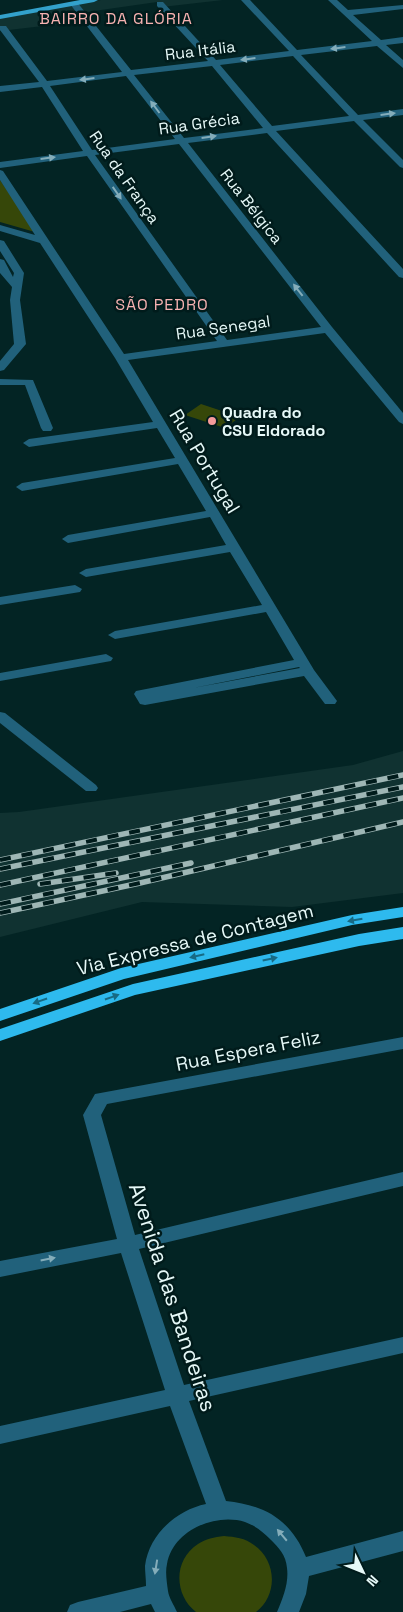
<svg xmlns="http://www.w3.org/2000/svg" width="403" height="1612" viewBox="0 0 403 1612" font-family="'Space Grotesk',sans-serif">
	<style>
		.built { fill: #103231 }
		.green { fill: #364709 }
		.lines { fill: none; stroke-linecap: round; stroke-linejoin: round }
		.minor { fill: #21617b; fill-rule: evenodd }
		.major { fill: #33a1cb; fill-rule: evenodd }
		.highway { fill: #2ebaee; fill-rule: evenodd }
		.rail-casing { stroke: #9eb6b5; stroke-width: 5.5 }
		.rail { stroke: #001b1b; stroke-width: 4; stroke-dasharray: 11; stroke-linecap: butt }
		.oneway { fill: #84adba }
		.oneway2 { fill: #176a84 }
		.poi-dot { fill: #f59b9b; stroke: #001b1b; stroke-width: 2 }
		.labels { text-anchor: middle; stroke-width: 5; stroke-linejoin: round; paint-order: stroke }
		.far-neighbourhood-label { font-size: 16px; letter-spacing: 1px; fill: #f6b2b1; stroke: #001b1b }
		.far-street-label { font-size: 16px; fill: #e6f9f8; stroke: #001b1b }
		.far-poi-label { font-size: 16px; font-weight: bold; fill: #e6f9f8; stroke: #001b1b; text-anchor: start }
		.street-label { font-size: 19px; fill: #e6f9f8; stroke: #001b1b }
		.near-street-label { font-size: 22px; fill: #e6f9f8; stroke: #001b1b }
	</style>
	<rect width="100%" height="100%" fill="#032424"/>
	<path class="built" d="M101,0H223L162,7L157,2L80,13L86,21L0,31V18Z
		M403,751V893L292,907L142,902L0,937V813L19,812L353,765Z"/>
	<path class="green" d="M0,180L35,232L0,222Z
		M201,404L240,417L225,428L185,415Z
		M224,1536C235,1537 245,1538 254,1545C277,1561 278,1595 256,1612H196C174,1595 173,1560 198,1544C206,1539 214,1537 224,1536Z"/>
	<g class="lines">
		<path class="minor" d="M241,0H250L297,50L372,41L328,0H337L348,10L403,5V9L353,15L381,40L403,37V43L386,45L403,60V68L377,46L301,55L358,115L403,109V115L363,120L403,160V168L400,167L354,121L276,131L403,269V278L399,277L267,133L188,143L332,327L403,413V424L399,422L325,333L128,360L314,670L337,701L335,704H325L304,676L145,705L140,704L134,694L136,691L294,660L266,612L115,639L108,635L115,631L262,605L230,552L86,577L79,573L86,569L226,545L210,517L68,543L62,539L68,535L206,511L178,464L22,491L16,487L22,483L175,458L157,428L29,447L23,443L29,439L153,422L115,358L40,243L0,231V225L35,235L0,180V170L3,171L124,354L217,341L87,156L0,168V162L83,151L42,87L0,92V86L39,82L0,30V26H6L47,81L122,72L70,4L74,2H77L131,70L208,61L157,6V2H163L216,60L289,51ZM293,56L349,116L272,126L220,65ZM212,66L263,128L184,138L134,75ZM126,76L175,139L92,150L50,86ZM179,144L321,327L227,340L95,155ZM299,667L300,668L193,688Z
			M0,240L4,241L24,273L20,300L26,344L4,370L0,371V361L14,344L10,300L12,287L0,273V259L4,260L13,277L14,273L0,251Z
			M0,379L33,380L53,428L51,431H43L41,428L25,385H0Z
			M75,585L82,589L80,592L0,605V597Z
			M106,654L113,658L111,661L0,681V673Z
			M0,712L5,713L96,785L98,788L96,791H86L0,723Z
			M403,1037V1049L107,1104L101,1115L135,1235L403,1172V1186L139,1249L184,1385L403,1337V1353L189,1401L226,1501C265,1505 291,1520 306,1557L403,1531V1551L309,1576L306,1594L299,1612H277C283,1598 289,1583 287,1568C286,1555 279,1548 270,1539C263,1532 256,1526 245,1522C215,1513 173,1530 167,1564C165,1572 167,1583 168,1591C169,1598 174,1605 177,1612H155L151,1604L120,1612H67L70,1605L78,1602L146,1586C146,1579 145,1572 145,1566C149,1534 177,1510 206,1504L170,1406L0,1444V1426L165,1390L121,1253L0,1277V1261L117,1239L83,1115L95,1094Z"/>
		<path class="major" d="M80,0H98L94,2L0,19V15Z"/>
		<path class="highway" d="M403,907V917L352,925L124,979L0,1021V1009L121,968L352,915Z
			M403,927V939L359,946L135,995L0,1041V1029L133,984L359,934Z"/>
		<defs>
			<path id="rail" d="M0,860L403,775
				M0,869L403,787
				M40,884L116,873
				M0,885L403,798
				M0,904L191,863
				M0,913L140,883L403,822"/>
		</defs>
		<use href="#rail" class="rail-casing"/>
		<use href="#rail" class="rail"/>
	</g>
	<defs><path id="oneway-solid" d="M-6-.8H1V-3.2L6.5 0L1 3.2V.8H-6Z" transform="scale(1.25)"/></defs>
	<g class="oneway">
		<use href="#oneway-solid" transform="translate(338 48) rotate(173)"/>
		<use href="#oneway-solid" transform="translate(248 59) rotate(173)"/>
		<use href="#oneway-solid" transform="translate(87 79) rotate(173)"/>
		<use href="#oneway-solid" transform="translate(155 107) rotate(-127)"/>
		<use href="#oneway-solid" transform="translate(388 114) rotate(-7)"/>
		<use href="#oneway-solid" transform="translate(209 137) rotate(-8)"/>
		<use href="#oneway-solid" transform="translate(48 158) rotate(-7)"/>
		<use href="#oneway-solid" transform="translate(117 193) rotate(55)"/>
		<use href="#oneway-solid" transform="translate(298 290) rotate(-128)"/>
		<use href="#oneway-solid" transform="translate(48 1259) rotate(-11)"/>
		<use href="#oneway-solid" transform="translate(282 1535) rotate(-130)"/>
		<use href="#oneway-solid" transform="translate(156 1567) rotate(99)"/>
	</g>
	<g class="oneway2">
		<use href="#oneway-solid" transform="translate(355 920) rotate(170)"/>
		<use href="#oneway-solid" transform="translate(197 956) rotate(167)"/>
		<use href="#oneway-solid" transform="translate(270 959) rotate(-12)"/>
		<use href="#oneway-solid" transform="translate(112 997) rotate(-19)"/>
		<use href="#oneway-solid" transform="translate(40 1001) rotate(161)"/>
	</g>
	<circle class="poi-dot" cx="212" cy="421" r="5"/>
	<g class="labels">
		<g class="far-neighbourhood-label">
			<text x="116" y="24">BAIRRO DA GLÓRIA</text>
			<text x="162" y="310">SÃO PEDRO</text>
		</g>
		<g class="far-street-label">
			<text transform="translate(200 50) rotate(-7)" y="6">Rua Itália</text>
			<text transform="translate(199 123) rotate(-8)" y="6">Rua Grécia</text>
			<text transform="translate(125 177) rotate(55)" y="6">Rua da França</text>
			<text transform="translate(252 206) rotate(52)" y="6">Rua Bélgica</text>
			<text transform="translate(223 327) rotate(-8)" y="6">Rua Senegal</text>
		</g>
		<g class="far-poi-label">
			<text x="222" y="418">Quadra do<tspan x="222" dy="18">CSU Eldorado</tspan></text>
		</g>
		<g class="street-label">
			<text transform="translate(205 461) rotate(59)" y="7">Rua Portugal</text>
			<text transform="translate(195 939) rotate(-14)" y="7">Via Expressa de Contagem</text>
			<text transform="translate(248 1050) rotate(-11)" y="7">Rua Espera Feliz</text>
		</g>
		<g class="near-street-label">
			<text transform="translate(173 1297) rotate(72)" y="8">Avenida das Bandeiras</text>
		</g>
	</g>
	<g transform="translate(363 1572) rotate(133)" stroke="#001b1b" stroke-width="4" paint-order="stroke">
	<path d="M0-4L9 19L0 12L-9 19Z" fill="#e6f9f8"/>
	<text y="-8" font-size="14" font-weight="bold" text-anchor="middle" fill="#e6f9f8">N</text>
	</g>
</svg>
